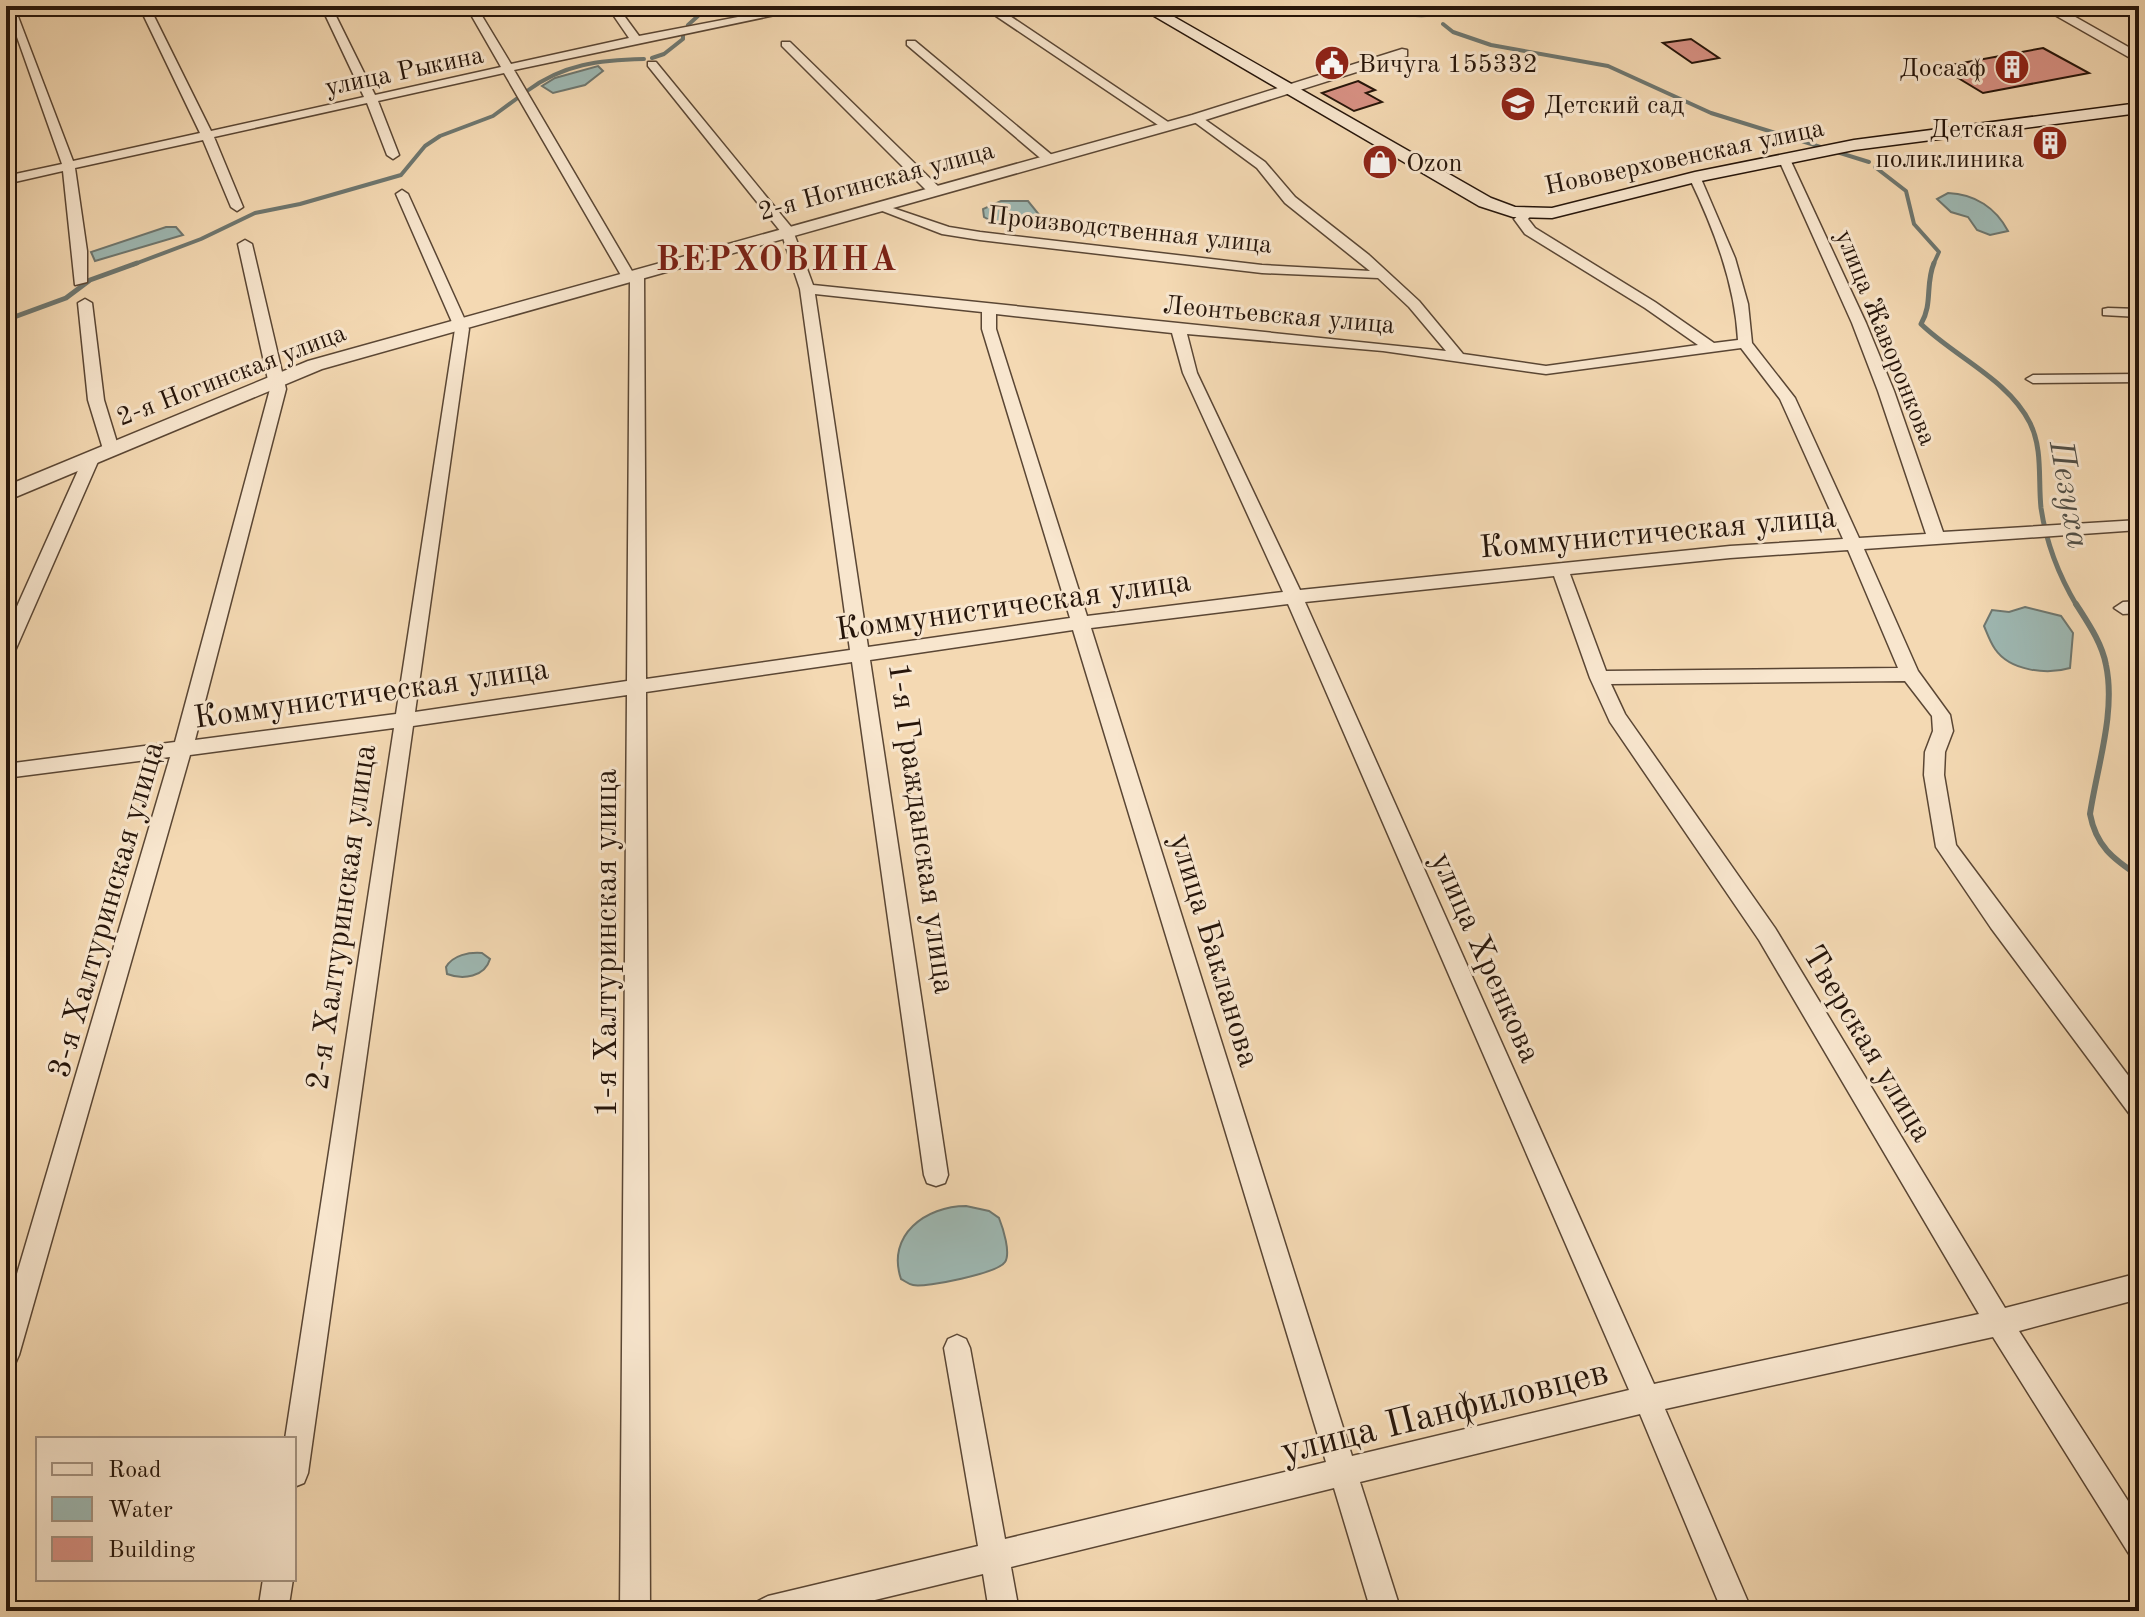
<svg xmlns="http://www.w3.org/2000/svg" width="2145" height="1617" viewBox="0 0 2145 1617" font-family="'Old Standard TT',serif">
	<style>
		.water { fill: #9eb9b4; stroke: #6e7770; stroke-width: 2 }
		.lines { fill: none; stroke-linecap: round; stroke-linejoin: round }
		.stream-far2 { stroke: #6e7770; stroke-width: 4 }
		.stream-far1 { stroke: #6e7770; stroke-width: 5 }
		.stream { stroke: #6e7770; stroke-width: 6 }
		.building { fill: #d89184; stroke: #26150a; stroke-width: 2 }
		.minor-casing { stroke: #5a4634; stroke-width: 3 }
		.tertiary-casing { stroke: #5a4634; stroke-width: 3 }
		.secondary-casing { stroke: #26150a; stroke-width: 3 }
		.minor { fill: #f8e6ce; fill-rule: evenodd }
		.tertiary { fill: #f8e6ce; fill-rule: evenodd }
		.secondary { fill: #f8e6ce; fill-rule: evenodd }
		.labels { text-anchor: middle; stroke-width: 6; stroke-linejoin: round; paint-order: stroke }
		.far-poi-label { font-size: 26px; fill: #26150a; stroke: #f8e6ce; text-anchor: start }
		.far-street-label { font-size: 26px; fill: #26150a; stroke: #f8e6ce }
		.street-label { font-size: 32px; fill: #26150a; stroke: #f8e6ce }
		.far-district-label { font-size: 34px; font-weight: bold; letter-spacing: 2px; fill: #7a1f14; stroke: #f8e6ce }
		.water-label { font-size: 34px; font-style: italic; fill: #504e46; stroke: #f8e6ce }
		.near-street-label { font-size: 38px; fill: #26150a; stroke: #f8e6ce }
	</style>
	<rect width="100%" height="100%" fill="#f4d9b3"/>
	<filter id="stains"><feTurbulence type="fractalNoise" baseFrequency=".0025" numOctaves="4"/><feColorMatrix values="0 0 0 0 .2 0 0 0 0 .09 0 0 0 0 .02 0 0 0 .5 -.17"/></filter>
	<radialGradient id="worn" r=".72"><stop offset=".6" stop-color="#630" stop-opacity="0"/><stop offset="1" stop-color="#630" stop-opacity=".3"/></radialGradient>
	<path class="water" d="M1372,6H1481C1445,17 1408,22 1372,6Z
		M598,66L603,71L585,85L553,93L542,86L555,78Z
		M1948,193C1975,194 1996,208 2008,231L1990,235L1977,230L1968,217L1951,212L1937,199Z
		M1001,201H1028L1041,217C1026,223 998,227 984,217L983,209Z
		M166,227H176L183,235L95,261L91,252Z
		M2025,607L2061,616L2073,633L2070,668C2047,675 2010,671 1995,649C1990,642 1987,633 1984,626L1992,610L2009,612Z
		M482,953L490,959C485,977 463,980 447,974L446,967C453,955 469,952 482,953Z
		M966,1206L989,1211L999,1218C1003,1228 1011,1253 1005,1262C998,1273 926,1288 913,1285C908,1284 905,1281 901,1279C886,1235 926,1206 966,1206Z"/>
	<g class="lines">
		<path class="stream-far2" d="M1443,24L1453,32L1491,45L1608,66L1711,113L1869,162
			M688,25L709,6
			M652,58L664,54L683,39V33
			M527,91C563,64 600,60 644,59
			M1875,167L1906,191L1914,224L1939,252L1933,265
			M132,265L201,239L255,213L300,204L401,175L425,146L440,136L493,116L519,97"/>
		<path class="stream-far1" d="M1934,263C1925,284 1933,304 1921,324C1955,357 2009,380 2030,423C2043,449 2038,480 2041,508C2046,542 2059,576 2077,606
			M6,320L66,298L90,280L137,263"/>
		<path class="stream" d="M2076,604C2088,623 2102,643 2106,665C2116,712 2097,767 2090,814C2096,846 2113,859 2139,876"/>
	</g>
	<path class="building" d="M1691,39L1719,58L1692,63L1663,43Z
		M2043,48L2089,73L1983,93L1940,67Z
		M1358,81L1375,90L1366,93L1382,102L1354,111L1322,93Z"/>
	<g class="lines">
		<defs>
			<path id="minor" d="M6,6H14L73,161L200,133L139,6H149L211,131L364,97L321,6H331L375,95L501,67L466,6H476L511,64L629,38L607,6H617L639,36L796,6H818L514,70L632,271L644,274L646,679L850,650L800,289L781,232L648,66V62H656L792,228L813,285L1446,351L1409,307L1378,278L1262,273L980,240L942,234L872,207L878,203L949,227L980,232L1262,265L1370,271L1285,203L1257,168L1193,121L1191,118L1197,114L1265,162L1295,197L1369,255L1419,301L1463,354L1546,366L1698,345L1645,308L1525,234L1514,219L1525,210L1532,214L1528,219L1535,228L1655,302L1714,343L1738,340C1735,283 1713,227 1689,177L1699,174L1735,258L1748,304L1752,343L1795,398L1859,538L1926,534L1878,391L1852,323L1778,158L1788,155L1866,323L1894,391L1943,532L2139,520V530L1864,549L1918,671L1950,715L1953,731L1945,752L1944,775L1956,845L2139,1090V1119L2131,1116L1991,928L1936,847L1924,775L1925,752L1933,731L1932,716L1905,681L1611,684L1625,714L1775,928L2005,1308L2139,1273V1299L2019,1331L2139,1518V1558L2129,1554L1993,1337L1665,1409L1752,1611H1722L1640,1414L1360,1482L1401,1611H1371L1334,1488L1011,1567L1019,1611H989L983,1574L829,1611H753L758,1601L768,1596L978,1546L944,1348L948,1339L957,1335L966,1339L970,1348L1005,1539L1326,1462L1073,630L870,660L948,1175L945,1183L936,1186L927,1183L924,1175L852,662L646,692L650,1611H620L627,695L413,726L308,1473L304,1483L294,1487V1439H285L394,728L190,755L19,1355L15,1364L6,1368V1311L170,757L6,778V764L175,742L270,389L238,244L245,240L252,244L286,389L195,740L396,714L455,329L396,194L402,190L408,194L469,329L415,712L627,681L630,281L622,277L504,73L378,101L399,155L393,159L387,155L367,103L214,137L243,207L237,211L231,207L203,140L75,168L87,251V282L75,285L63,171L6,184V176L62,164ZM815,294L982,312V329L1070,618L868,647ZM996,314L1172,333L1183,373L1283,592L1087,616L996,329ZM1187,334L1383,351L1546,374L1741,348L1780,399L1843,539L1730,546L1300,590L1197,373ZM1848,550L1898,668L1606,671L1570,574L1730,558ZM1554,576L1590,678L1610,722L1759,940L1979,1314L1654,1384L1305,602ZM1288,604L1629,1390L1352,1456L1091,628Z
				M908,6H995L1174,126L1164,129L984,8L913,9Z
				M907,41H915L1053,156V162H1045L907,45Z
				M782,42H790L940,188V194H930L782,46Z
				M85,299L92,303L104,400L119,449L111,454L103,449L88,400L78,303Z
				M2108,308L2139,309V317L2103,315V309Z
				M2139,374V382L2033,383L2026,379L2033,375Z
				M92,452L100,457L15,651L6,657V631L84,457Z
				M2139,601V613L2123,614L2114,608L2123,602Z
				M263,1579H293L288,1611H258Z"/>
			<path id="tertiary" d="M2039,6H2056L2139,53V63Z
				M1402,49L1407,50V56L1202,121L322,369L6,501V486L308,361L1192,115Z"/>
			<path id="secondary" d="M1137,6H1155L1491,198L1515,207L1552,208L1695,172L1854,140L2139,103V113L1854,150L1696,182L1552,218L1513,217L1479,206Z"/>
		</defs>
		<use href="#minor" class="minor-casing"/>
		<use href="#tertiary" class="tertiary-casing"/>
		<use href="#secondary" class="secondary-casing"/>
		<use href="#minor" class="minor"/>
		<use href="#tertiary" class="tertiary"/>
		<use href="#secondary" class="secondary"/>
	</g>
	<defs>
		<symbol id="civic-disc" viewBox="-11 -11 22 22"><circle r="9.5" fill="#8f2418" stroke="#f8e6ce"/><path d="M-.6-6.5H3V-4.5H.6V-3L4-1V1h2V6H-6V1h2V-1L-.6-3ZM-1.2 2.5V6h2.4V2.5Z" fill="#fff"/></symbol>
		<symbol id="building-disc" viewBox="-11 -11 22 22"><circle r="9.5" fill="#8f2418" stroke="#f8e6ce"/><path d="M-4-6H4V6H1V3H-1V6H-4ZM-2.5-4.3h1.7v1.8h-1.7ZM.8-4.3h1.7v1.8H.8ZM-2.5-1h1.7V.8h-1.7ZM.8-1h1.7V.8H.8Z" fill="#fff"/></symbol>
		<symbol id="school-disc" viewBox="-11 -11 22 22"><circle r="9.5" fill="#8f2418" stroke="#f8e6ce"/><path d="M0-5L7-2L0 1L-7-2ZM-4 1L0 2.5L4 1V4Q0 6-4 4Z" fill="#fff"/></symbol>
		<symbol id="shop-disc" viewBox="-11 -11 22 22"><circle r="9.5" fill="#8f2418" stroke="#f8e6ce"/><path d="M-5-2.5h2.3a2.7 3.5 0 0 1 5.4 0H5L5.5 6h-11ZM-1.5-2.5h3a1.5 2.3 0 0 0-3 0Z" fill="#fff"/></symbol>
	</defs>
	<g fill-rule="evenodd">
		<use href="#civic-disc" x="1312" y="43" width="40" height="40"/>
		<use href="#building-disc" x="1992" y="47" width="40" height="40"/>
		<use href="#school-disc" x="1498" y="84" width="40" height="40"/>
		<use href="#building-disc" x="2030" y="123" width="40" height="40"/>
		<use href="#shop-disc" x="1360" y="142" width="40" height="40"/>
	</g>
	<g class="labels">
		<g class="far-poi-label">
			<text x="1358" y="72">Вичуга 155332</text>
			<text x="1986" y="76" text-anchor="end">Досааф</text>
			<text x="1544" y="113">Детский сад</text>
			<text x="2024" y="137" text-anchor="end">Детская<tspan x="2024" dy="30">поликлиника</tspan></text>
			<text x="1406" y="171">Ozon</text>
		</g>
		<g class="far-street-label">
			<text transform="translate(404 70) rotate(-12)" y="9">улица Рыкина</text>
			<text transform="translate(1684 156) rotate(-12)" y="9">Нововерховенская улица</text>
			<text transform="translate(876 180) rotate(-15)" y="9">2-я Ногинская улица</text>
			<text transform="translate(1130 229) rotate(6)" y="9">Производственная улица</text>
			<text transform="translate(1279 314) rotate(5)" y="9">Леонтьевская улица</text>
			<text transform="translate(1887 337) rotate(68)" y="9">улица Жаворонкова</text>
			<text transform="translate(231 374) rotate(-21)" y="9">2-я Ногинская улица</text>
		</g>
		<g class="street-label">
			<text transform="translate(1658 531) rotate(-5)" y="11">Коммунистическая улица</text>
			<text transform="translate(1013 604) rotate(-8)" y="11">Коммунистическая улица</text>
			<text transform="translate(371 692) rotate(-8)" y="11">Коммунистическая улица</text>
			<text transform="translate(923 828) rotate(82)" y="11">1-я Гражданская улица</text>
			<text transform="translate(105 909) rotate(-74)" y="11">3-я Халтуринская улица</text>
			<text transform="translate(340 917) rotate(-82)" y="11">2-я Халтуринская улица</text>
			<text transform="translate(605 943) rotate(-90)" y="11">1-я Халтуринская улица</text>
			<text transform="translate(1216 950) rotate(73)" y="11">улица Бакланова</text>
			<text transform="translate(1487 957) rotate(66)" y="11">улица Хренкова</text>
			<text transform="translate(1869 1043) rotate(59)" y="11">Тверская улица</text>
		</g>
		<g class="far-district-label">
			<text x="777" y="270">ВЕРХОВИНА</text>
		</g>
		<g class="water-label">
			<text transform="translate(2071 494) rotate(80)" y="12">Пезуха</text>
		</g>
		<g class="near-street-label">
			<text transform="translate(1444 1410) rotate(-14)" y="13">улица Панфиловцев</text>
		</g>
	</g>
	<rect width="2145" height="1617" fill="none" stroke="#f4d9b3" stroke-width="32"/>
	<rect x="8" y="8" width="2129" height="1601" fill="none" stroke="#26150a" stroke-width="4"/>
	<rect x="16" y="16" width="2113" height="1585" fill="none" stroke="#26150a" stroke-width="2"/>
	<rect x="36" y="1437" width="260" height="144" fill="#f8e6ce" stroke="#a49280" stroke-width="2"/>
	<rect x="52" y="1463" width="40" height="12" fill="#f8e6ce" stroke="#a49280" stroke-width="2"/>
	<text x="108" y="1477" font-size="24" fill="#26150a">Road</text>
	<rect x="52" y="1497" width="40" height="24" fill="#9eb9b4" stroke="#a49280" stroke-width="2"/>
	<text x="108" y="1517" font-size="24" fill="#26150a">Water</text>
	<rect x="52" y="1537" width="40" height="24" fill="#d89184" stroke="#a49280" stroke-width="2"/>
	<text x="108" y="1557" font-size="24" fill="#26150a">Building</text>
	<rect width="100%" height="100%" filter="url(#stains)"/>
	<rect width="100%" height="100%" fill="url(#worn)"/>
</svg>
